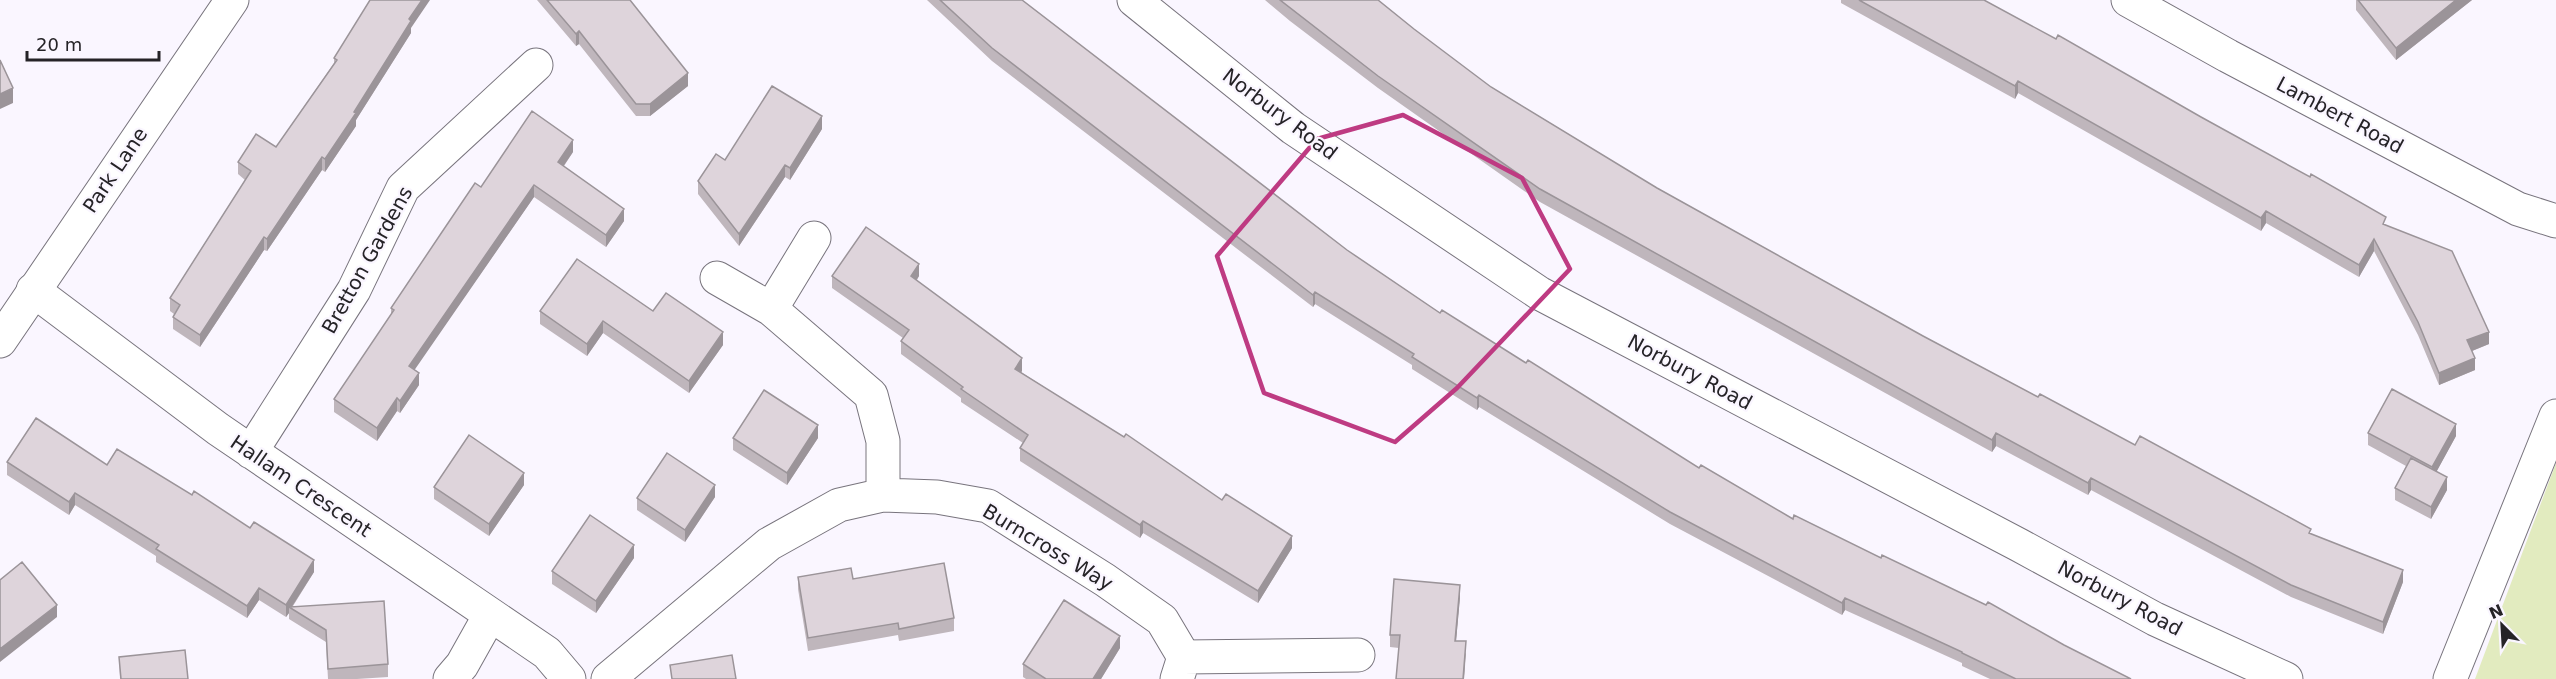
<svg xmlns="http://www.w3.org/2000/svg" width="2556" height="679" viewBox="0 0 2556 679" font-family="'DejaVu Sans',sans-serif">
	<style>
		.green { fill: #e2ebbf }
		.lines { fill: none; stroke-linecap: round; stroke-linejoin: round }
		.street-casing { stroke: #78747d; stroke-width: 35 }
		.secondary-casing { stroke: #78747d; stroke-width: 35 }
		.street { stroke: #fff; stroke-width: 33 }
		.secondary { stroke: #fff; stroke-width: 33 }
		.wall { fill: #bfb6bc }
		.shaded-wall { fill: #9b9499 }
		.building { fill: #ded4db; stroke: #9b9499; stroke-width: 1.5 }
		.marked { fill: none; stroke: #be3b82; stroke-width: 4.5; stroke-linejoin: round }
		.labels { text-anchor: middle; stroke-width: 4.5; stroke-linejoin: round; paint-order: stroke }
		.street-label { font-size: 20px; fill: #252327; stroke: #faf6ff }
	</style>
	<rect width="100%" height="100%" fill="#faf6ff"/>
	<path class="green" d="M2556,463V679H2475Z"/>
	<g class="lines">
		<defs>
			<path id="street" d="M1134,0L1293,128L1539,293L2019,545L2155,619L2286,679
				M2128,0L2228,56L2518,209L2556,221
				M717,278L771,309L814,238
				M33,290L218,429L547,653L569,679
				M771,309L871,395L883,441V495
				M251,452L354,290L403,188L536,65
				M1184,657L1358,655
				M450,679L462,665L490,615
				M608,679L769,544L839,505L883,495L937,497L988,506L1105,580L1162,620L1184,657L1177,679
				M2450,679L2556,416"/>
			<path id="secondary" d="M0,341L232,0"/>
		</defs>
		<use href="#street" class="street-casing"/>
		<use href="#secondary" class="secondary-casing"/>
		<use href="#street" class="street"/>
		<use href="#secondary" class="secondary"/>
	</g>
	<path class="wall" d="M537,0H630L688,86L650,116H636L579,44L576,46Z
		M927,0H1022L1347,250L1440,313L1526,363L1699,468L1793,519L1881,558L2064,645L2131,679H1990L1962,666V663L1845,610L1842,615L1670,524L1479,407L1477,410L1412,369V365L1315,304L1313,307L992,61Z
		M1265,0H1378L1414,29L1491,87L1657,188L1923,336L2038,397L2311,534L2403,582L2383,634L2291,597L2091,490L2088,495L1996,446L1992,452L1540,202L1378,88L1290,21Z
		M1841,0H1984L2386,225L2489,344L2472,351L2475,370L2439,385L2418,335L2374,251L2359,277L2266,223L2261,231L2018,93L2015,99L1841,3Z
		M2356,0H2472L2396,60L2356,10Z
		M411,28V33L356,120V126L325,172L322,170L267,251L264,250L200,347L173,329V317L174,314L170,311V298L245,180L238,174V162L276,147L334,63V58Z
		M822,129L790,180L785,177L739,246L698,194V181L725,160Z
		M573,152L564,166L624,221L606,247L534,197L414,369L419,385L400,413L397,411L377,441L334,412V399L391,316V308L481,187Z
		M832,276H919L917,280L1022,371L1021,372L1292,548L1258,603L1143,533L1140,538L1020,461V448L1023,443L961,402V398L901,354V341L903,338L832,288Z
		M540,311H653L723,345L689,393L603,333L587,356L540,324Z
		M2368,433L2456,436L2436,472L2447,490L2431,519L2395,500V488L2406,466L2368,445Z
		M733,438H818L787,485L733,450Z
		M7,462L107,465L314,572L293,606L388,664V677L357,679H328L326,642L289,619V613L286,617L259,600L247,618L156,562V556L75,505L69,515L7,475Z
		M524,485L489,536L434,499V487Z
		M715,497L685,542L637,510V498Z
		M634,558L596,613L552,584V571Z
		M798,577L853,579L954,618V631L899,641L898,635L808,651L798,589Z
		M1460,597L1456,641L1466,654L1464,679H1396L1399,648L1390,647V635Z
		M1120,648L1101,679H1026L1023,677V664Z
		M119,657L188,679H120Z"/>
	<path class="shaded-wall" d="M422,0H430L411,28V33L356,120V126L325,172V159L409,19Z
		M2456,0H2472L2396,60V48Z
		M579,31V44L576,46V34Z
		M688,73V86L650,116V104Z
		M2018,81V93L2015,99V86Z
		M13,88V103L0,109V94Z
		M822,116V129L790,180V168Z
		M573,140V152L558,174V162Z
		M322,157V170L267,251V239Z
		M785,165V177L739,246V234Z
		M534,185V197L409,378V366Z
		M624,209V221L606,247V235Z
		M2266,211V223L2261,231V218Z
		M264,237V250L200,347V335Z
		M2374,239V251L2359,277V265Z
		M919,264V276L911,288V276Z
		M1315,292V304L1313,307V295Z
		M603,321V333L587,356V344Z
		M723,332V345L689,393V381Z
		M2489,332V344L2467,353V340Z
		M1022,358V371L1015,381V369Z
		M2475,358V370L2439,385V373Z
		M419,373V385L400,413V401Z
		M1479,395V407L1477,410V398Z
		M397,398V411L377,441V428Z
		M2456,424V436L2432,480V467Z
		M818,425V438L787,485V473Z
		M1996,433V446L1992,452V440Z
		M524,473V485L489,536V524Z
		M2447,477V490L2431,519V507Z
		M2091,478V490L2088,495V483Z
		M715,485V497L685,542V530Z
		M75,493V505L69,515V502Z
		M1143,521V533L1140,538V525Z
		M1292,536V548L1258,603V591Z
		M634,545V558L596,613V601Z
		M314,560V572L291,608L289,607V613L286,617V605Z
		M2403,570V582L2383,634V622Z
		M1460,585V597L1455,653V641Z
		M259,588V600L247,618V606Z
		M1845,598V610L1842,615V603Z
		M57,605V617L0,662V649Z
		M1120,636V648L1101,679H1093Z
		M1466,641L1464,679H1463Z"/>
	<path class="building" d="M370,0H422L409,19L411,21L354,112L356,113L325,159L322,157L267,239L264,237L200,335L173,317L180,305L170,298L251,171L238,162L256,134L276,147L337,60L334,58Z
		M547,0H630L688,73L650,104H636L579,31L576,34Z
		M940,0H1022L1347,250L1440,313L1442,310L1526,363L1528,360L1699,468L1701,465L1793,519L1794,515L1881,558L1882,555L1986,605L1988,602L2064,645L2131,679H2016L1962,653V652L1845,598L1842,603L1670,512L1479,395L1477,398L1412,357L1414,354L1315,292L1313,295L992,48Z
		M1280,0H1378L1414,29L1491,87L1657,188L1923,336L2038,397L2040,394L2135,445L2140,436L2311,529L2309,533L2403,570L2383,622L2291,585L2091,478L2088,483L1996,433L1992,440L1540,189L1378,76Z
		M1859,0H1984L2056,39L2058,35L2201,117L2310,177L2311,174L2386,217L2383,224L2452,251L2489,332L2467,340L2475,358L2439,373L2418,322L2374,239L2359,265L2266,211L2261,218L2018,81L2015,86Z
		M2358,0H2456L2396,48Z
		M0,60L13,88L0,94Z
		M772,86L822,116L790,168L785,165L739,234L698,181L716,154L725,160Z
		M532,111L573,140L558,162L624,209L606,235L534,185L409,366L419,373L400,401L397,398L377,428L334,399L394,310L391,308L442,232L475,183L481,187Z
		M866,227L919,264L911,276L1022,358L1015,369L1124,437L1126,434L1222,500L1226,494L1292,536L1258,591L1143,521L1140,525L1020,448L1028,435L961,389L963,387L901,341L909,330L832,276Z
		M577,259L653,311L666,293L723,332L689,381L603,321L587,344L540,311Z
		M2392,389L2456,424L2432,467L2368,433Z
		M764,390L818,425L787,473L733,438Z
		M36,418L107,465L117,449L192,495L194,491L250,528L254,522L314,560L286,605L259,588L247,606L156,549L159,545L75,493L69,502L7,462Z
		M469,435L524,473L489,524L434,487Z
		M667,453L715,485L685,530L637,498Z
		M2411,458L2447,477L2431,507L2395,488Z
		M590,515L634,545L596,601L552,571Z
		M22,562L57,605L0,649V580Z
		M944,563L954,618L899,629L898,623L808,638L798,577L851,568L853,579Z
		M1394,579L1460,585L1455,641H1466L1463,679H1396L1400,635H1390Z
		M1064,600L1120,636L1093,679H1046L1023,664Z
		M384,601L388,664L328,669L326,630L289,607Z
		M185,650L188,679H121L119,657Z
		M732,655L736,679H672L670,665Z"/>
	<path class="marked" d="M1403,115L1522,178L1570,269L1457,388L1395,442L1264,393L1217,256L1317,139Z"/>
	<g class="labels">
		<g class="street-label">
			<text transform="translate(1280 114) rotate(37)" y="7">Norbury Road</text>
			<text transform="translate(2340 115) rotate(28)" y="7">Lambert Road</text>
			<text transform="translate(115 170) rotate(-56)" y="7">Park Lane</text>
			<text transform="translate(367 260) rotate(-61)" y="7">Bretton Gardens</text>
			<text transform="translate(1690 372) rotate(28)" y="7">Norbury Road</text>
			<text transform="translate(301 486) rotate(34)" y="7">Hallam Crescent</text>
			<text transform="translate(1048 547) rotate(31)" y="7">Burncross Way</text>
			<text transform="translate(2120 598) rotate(28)" y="7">Norbury Road</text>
		</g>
	</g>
	<g transform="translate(2502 625) rotate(336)" stroke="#faf6ff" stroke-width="4.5" paint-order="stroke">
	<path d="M0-4.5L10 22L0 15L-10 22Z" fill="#252327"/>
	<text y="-9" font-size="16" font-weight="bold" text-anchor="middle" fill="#252327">N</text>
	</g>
	<path d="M27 51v9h132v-9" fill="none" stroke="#252327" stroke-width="3"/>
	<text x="36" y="51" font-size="18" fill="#252327" stroke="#faf6ff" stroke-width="4.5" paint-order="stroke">20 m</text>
</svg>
